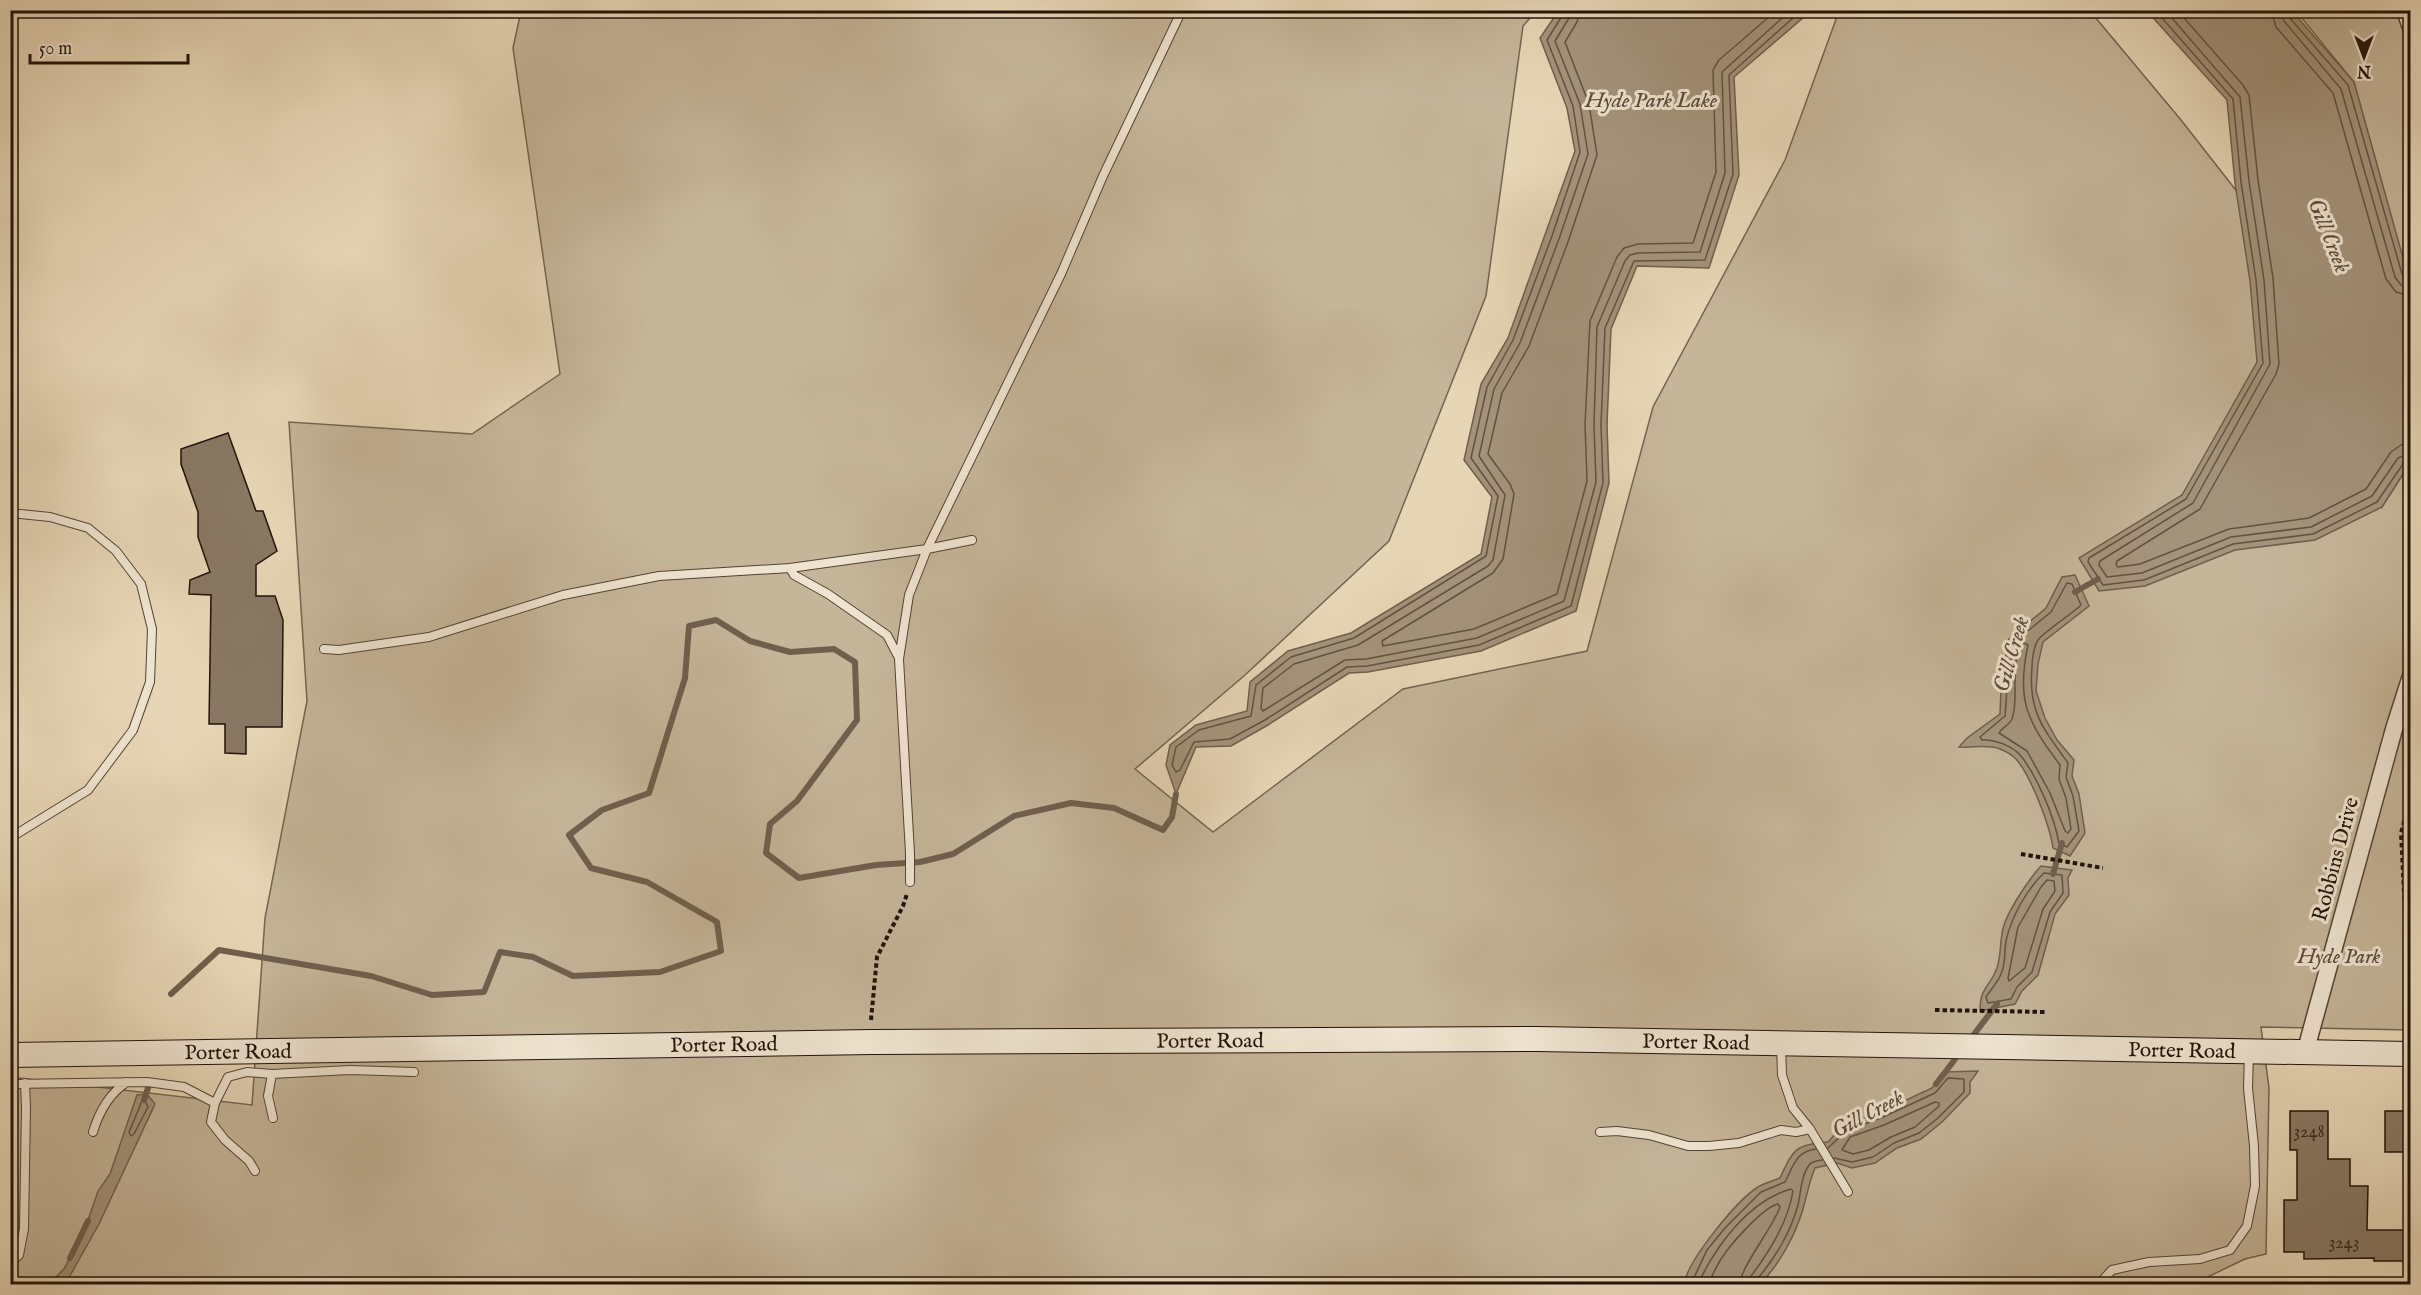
<svg xmlns="http://www.w3.org/2000/svg" width="2421" height="1295" viewBox="0 0 2421 1295" font-family="'IM FELL English',serif">
	<style>
		.green { fill: #c5b599; stroke: #736451; stroke-width: 1.5 }
		.water { fill: #a4937b; stroke: #705f4d; stroke-width: 1.5 }
		.lines { fill: none; stroke-linecap: round; stroke-linejoin: round }
		.shore { stroke: #625242; stroke-width: 1.5 }
		.stream { stroke: #705f4d; stroke-width: 6 }
		.building { fill: #887863; stroke: #211209; stroke-width: 1.5 }
		.lane-casing { stroke: #524334; stroke-width: 10 }
		.street-casing { stroke: #524334; stroke-width: 19 }
		.secondary-casing { stroke: #211209; stroke-width: 26 }
		.path { stroke: #211209; stroke-width: 4; stroke-dasharray: 4.5 3; stroke-linecap: butt }
		.lane { stroke: #efe4d0; stroke-width: 8 }
		.street { stroke: #efe4d0; stroke-width: 16 }
		.secondary { stroke: #efe4d0; stroke-width: 24 }
		.labels { text-anchor: middle; stroke-width: 6; stroke-linejoin: round; paint-order: stroke }
		.number-label { font-size: 18px; fill: #3b2c20 }
		.street-label { font-size: 21px; fill: #211209; stroke: #efe4d0 }
		.park-label { font-size: 21px; font-style: italic; fill: #5a4b3b; stroke: #efe4d0 }
		.water-label { font-size: 22px; font-style: italic; fill: #5c4c3c; stroke: #efe4d0 }
	</style>
	<rect width="100%" height="100%" fill="#e7d6b6"/>
	<filter id="stains"><feTurbulence type="fractalNoise" baseFrequency=".00333" numOctaves="4"/><feColorMatrix values="0 0 0 0 .2 0 0 0 0 .09 0 0 0 0 .02 0 0 0 .5 -.17"/></filter>
	<radialGradient id="worn" r=".72"><stop offset=".6" stop-color="#630" stop-opacity="0"/><stop offset="1" stop-color="#630" stop-opacity=".3"/></radialGradient>
	<path class="green" d="M521,11H1536L1523,26L1486,296L1389,541L1245,675L1135,769L1213,832L1403,689L1587,651L1653,407L1785,160L1839,11H2090L2181,120L2289,258L2382,507L2410,463V1030L2261,1027L2269,1088L2266,1254L2245,1259L2193,1284H11V1077L252,1105L265,918L307,701L289,422L472,434L560,374L513,48Z
		M2296,11H2410V286L2354,82Z"/>
	<path class="water" d="M1559,10L1811,11L1734,77L1739,175L1709,268L1637,266L1611,329L1607,425L1609,483L1576,611L1481,651L1368,672L1349,673L1268,725L1231,746L1196,747L1176,794L1166,765L1170,745L1196,725L1247,711L1250,682L1288,651L1351,633L1481,554L1492,497L1464,460L1481,384L1508,338L1575,151L1567,108L1540,38Z
		M2147,11H2292L2354,82L2410,283V463L2382,507L2315,540L2235,550L2145,586L2099,591L2079,558L2182,495L2257,362L2250,281L2235,183L2227,100Z
		M2075,575L2089,606L2043,642L2038,664L2036,691L2045,718L2057,740L2074,760L2072,776L2079,794L2085,833L2070,856L2053,848C2050,826 2031,776 2016,759C2012,755 2005,751 2000,749C1987,744 1973,748 1959,747L1967,738L2000,714L2001,689L2008,640L2046,608L2062,577Z
		M2041,866L2072,870L2068,878L2069,895L2055,914L2038,975L2022,991L2015,1004L1980,1011C1980,986 1990,988 1997,968C2002,953 1999,937 2005,922C2012,905 2029,879 2041,866Z
		M1978,1071L1970,1082V1093L1942,1122L1921,1139L1897,1148L1875,1163L1852,1168L1837,1163L1815,1168C1809,1182 1807,1195 1803,1209C1795,1236 1779,1265 1760,1284H1684C1688,1260 1737,1200 1758,1187C1764,1183 1773,1181 1780,1178C1794,1148 1795,1145 1828,1142L1843,1126L1879,1113L1932,1088L1944,1072Z
		M147,1094L155,1104L99,1224L67,1281L64,1284H49L64,1269L87,1223L98,1191L110,1174L137,1095Z"/>
	<g class="lines">
		<path class="shore" d="M1563,10L1562,16L1547,40L1573,106L1580,152L1552,236L1513,340L1487,387L1471,458L1498,496L1486,556L1354,638L1291,657L1256,685L1251,716L1199,730L1176,747L1172,765L1176,772L1180,770L1194,742L1230,739L1265,720L1347,667L1367,666L1479,645L1571,606L1603,483L1601,425L1605,328L1634,261L1705,260L1733,174L1729,75L1802,10
			M1571,10L1569,18L1555,41L1580,104L1588,154L1559,239L1520,343L1494,389L1479,456L1505,495L1493,560L1488,566L1358,645L1294,664L1263,688L1261,708L1263,711L1345,660L1366,659L1477,638L1564,601L1596,482L1594,425L1597,327L1625,261L1630,255L1638,253L1700,252L1725,173L1722,72L1791,10
			M1580,10L1577,22L1565,42L1589,104L1597,155L1568,242L1529,346L1502,393L1488,454L1510,484L1514,494L1503,559L1493,573L1382,641L1383,646L1474,629L1557,594L1587,481L1585,424L1590,321L1617,257L1624,248L1638,244L1693,243L1716,172L1713,70L1719,60L1777,10
			M2155,10L2233,99L2241,182L2256,280L2263,363L2186,499L2089,558L2088,562L2103,585L2144,580L2233,544L2313,534L2377,502L2403,464L2410,461
			M2165,10L2240,97L2249,181L2264,280L2270,364L2193,503L2100,561L2099,565L2107,577L2142,573L2231,537L2311,527L2372,496L2398,458L2410,453
			M2177,10L2243,85L2249,95L2258,180L2273,278L2279,364L2276,374L2200,509L2117,561L2116,565L2118,567L2140,564L2229,529L2309,518L2366,489L2391,452L2401,445L2410,444
			M2271,10L2276,27L2333,93L2386,279L2396,292L2410,296
			M2280,10L2284,21L2341,89L2395,277L2401,285L2410,287
			M2288,10L2289,17L2348,85L2402,274L2405,278L2410,279
			M2067,583L2072,584L2081,605C2073,613 2041,634 2038,640C2034,646 2032,659 2032,667C2028,712 2043,728 2068,763L2066,777L2073,796L2079,831L2067,847L2059,843C2054,816 2038,778 2021,756C2013,746 1994,739 1982,740L1980,737L2005,716L2007,689L2013,643L2051,612Z
			M2024,643L2028,645C2016,700 2027,721 2060,765L2059,779L2066,798L2071,829L2068,833L2065,831L2050,793L2027,751L1999,733C2002,728 2009,725 2012,719C2020,700 2008,659 2024,643Z
			M2044,873L2062,875L2063,893L2050,912L2032,972L2017,987L2011,999L1988,1003L1986,997C1991,989 1998,982 2001,974C2006,963 2004,952 2006,941C2011,918 2026,890 2044,873Z
			M2047,880L2054,881L2055,891L2043,909L2025,968L2009,981L2008,978L2018,927L2041,887Z
			M142,1101H145L148,1107L134,1134L131,1136L129,1132Z
			M1935,1102L1939,1103V1106L1915,1127L1891,1137L1869,1150L1853,1154L1842,1150L1850,1137L1884,1125Z
			M1828,1148L1846,1131L1881,1118L1935,1093L1948,1078L1964,1079V1092L1938,1118L1919,1133L1894,1143L1873,1157L1852,1162L1834,1158
			M1691,1284L1707,1250L1725,1228L1761,1192L1785,1182C1793,1167 1796,1151 1816,1149
			M1698,1284C1716,1246 1748,1201 1791,1189L1793,1191C1788,1222 1770,1251 1751,1276L1749,1284
			M1708,1284C1712,1276 1716,1267 1721,1259C1730,1245 1763,1207 1778,1204L1780,1207C1772,1229 1740,1268 1740,1284
			M1756,1284L1757,1279C1775,1259 1791,1231 1798,1205C1801,1192 1801,1176 1809,1165C1812,1161 1818,1161 1822,1160"/>
		<path class="stream" d="M2075,592L2098,579
			M2053,874L2062,843
			M171,994L219,950L371,976L432,995L484,992L500,952L533,957L573,976L660,972L721,951L717,922L647,882L591,868L569,835L602,810L649,793L685,678L689,626L716,620L750,641L790,652L834,649L855,662L857,720L797,801L770,824L766,853L799,878L876,865L920,862L953,854L1014,816L1071,803L1114,808L1163,830L1172,817L1176,794
			M1969,1041L1997,1004
			M1936,1084L1959,1054
			M144,1100L150,1082
			M70,1258L88,1221"/>
	</g>
	<path class="building" d="M228,433L256,511H263L277,551L256,565V596H275L283,620L282,727H246V754L225,753V724H209L211,595L189,594L190,580L210,572L198,537V512L181,464V449Z
		M2290,1111H2328V1159H2350V1186H2368L2367,1230H2410V1254H2405V1261H2374V1258L2304,1259V1252H2284V1200H2297V1150H2290Z
		M2385,1111H2410V1152H2385Z"/>
	<g class="lines">
		<defs>
			<path id="lane" d="M10,513L50,517L88,528L116,551L141,584L152,629L150,682L133,730L88,790L10,838
				M790,568L794,575L828,594L887,635L899,658
				M324,649L339,650L429,637L563,595L659,576L790,568L927,549L972,540
				M910,882V853L899,659L909,595L927,549L1061,274L1103,176L1182,10
				M1781,1044L1782,1075L1793,1108L1810,1129L1848,1192
				M10,1084L147,1082L184,1087L215,1103
				M273,1118L268,1096L272,1074L350,1070L414,1072
				M93,1132C99,1112 110,1093 127,1082
				M1600,1132L1617,1131L1649,1135L1688,1146H1709L1739,1143L1781,1130L1796,1132L1810,1129
				M255,1171L249,1161L225,1140L211,1122L215,1103L228,1077L247,1072L272,1074
				M10,1263L19,1255L24,1229L26,1107L25,1083
				M2099,1284L2112,1270L2149,1262L2200,1259L2230,1250L2247,1226L2255,1186L2254,1146L2248,1088L2249,1053"/>
			<path id="street" d="M2405,10L2410,25
				M2305,1053L2394,729L2410,679"/>
			<g id="secondary">
				<path id="s1" d="M10,1055L872,1042L1537,1039L2410,1054"/>
			</g>
		</defs>
		<use href="#lane" class="lane-casing"/>
		<use href="#street" class="street-casing"/>
		<use href="#secondary" class="secondary-casing"/>
		<path class="path" d="M2410,799L2401,833L2410,1011
			M2021,854L2103,868
			M1935,1010L2046,1012
			M871,1020L877,957L903,906L907,894"/>
		<use href="#lane" class="lane"/>
		<use href="#street" class="street"/>
		<use href="#secondary" class="secondary"/>
	</g>
	<g class="labels">
		<g class="number-label">
			<text x="2309" y="1137">3248</text>
			<text x="2344" y="1248">3243</text>
		</g>
		<g class="street-label">
			<text transform="translate(2335 859) rotate(-75)" y="7">Robbins Drive</text>
			<text dy="7" stroke="none"><textPath href="#s1" startOffset="1200">Porter Road</textPath></text>
			<text dy="7" stroke="none"><textPath href="#s1" startOffset="1686">Porter Road</textPath></text>
			<text dy="7" stroke="none"><textPath href="#s1" startOffset="714">Porter Road</textPath></text>
			<text dy="7" stroke="none"><textPath href="#s1" startOffset="2172">Porter Road</textPath></text>
			<text dy="7" stroke="none"><textPath href="#s1" startOffset="228">Porter Road</textPath></text>
		</g>
		<g class="park-label">
			<text x="2339" y="963">Hyde Park</text>
		</g>
		<g class="water-label">
			<text x="1651" y="107">Hyde Park Lake</text>
			<text transform="translate(2330 235) rotate(68)" y="8">Gill Creek</text>
			<text transform="translate(2010 654) rotate(-74)" y="8">Gill Creek</text>
			<text transform="translate(1867 1113) rotate(-28)" y="8">Gill Creek</text>
		</g>
	</g>
	<rect width="2421" height="1295" fill="none" stroke="#e7d6b6" stroke-width="36"/>
	<rect x="12" y="12" width="2397" height="1271" fill="none" stroke="#211209" stroke-width="3"/>
	<rect x="18" y="18" width="2385" height="1259" fill="none" stroke="#211209" stroke-width="1.5"/>
	<g transform="translate(2364 57) rotate(180)" stroke="#efe4d0" stroke-width="4.5" paint-order="stroke">
	<path d="M0-4.5L10 22L0 15L-10 22Z" fill="#211209"/>
	<text y="-9" font-size="16" font-weight="bold" text-anchor="middle" fill="#211209">N</text>
	</g>
	<path d="M30 54v9h158v-9" fill="none" stroke="#211209" stroke-width="3"/>
	<text x="39" y="54" font-size="18" fill="#211209" stroke="#efe4d0" stroke-width="4.5" paint-order="stroke">50 m</text>
	<rect width="100%" height="100%" filter="url(#stains)"/>
	<rect width="100%" height="100%" fill="url(#worn)"/>
</svg>
